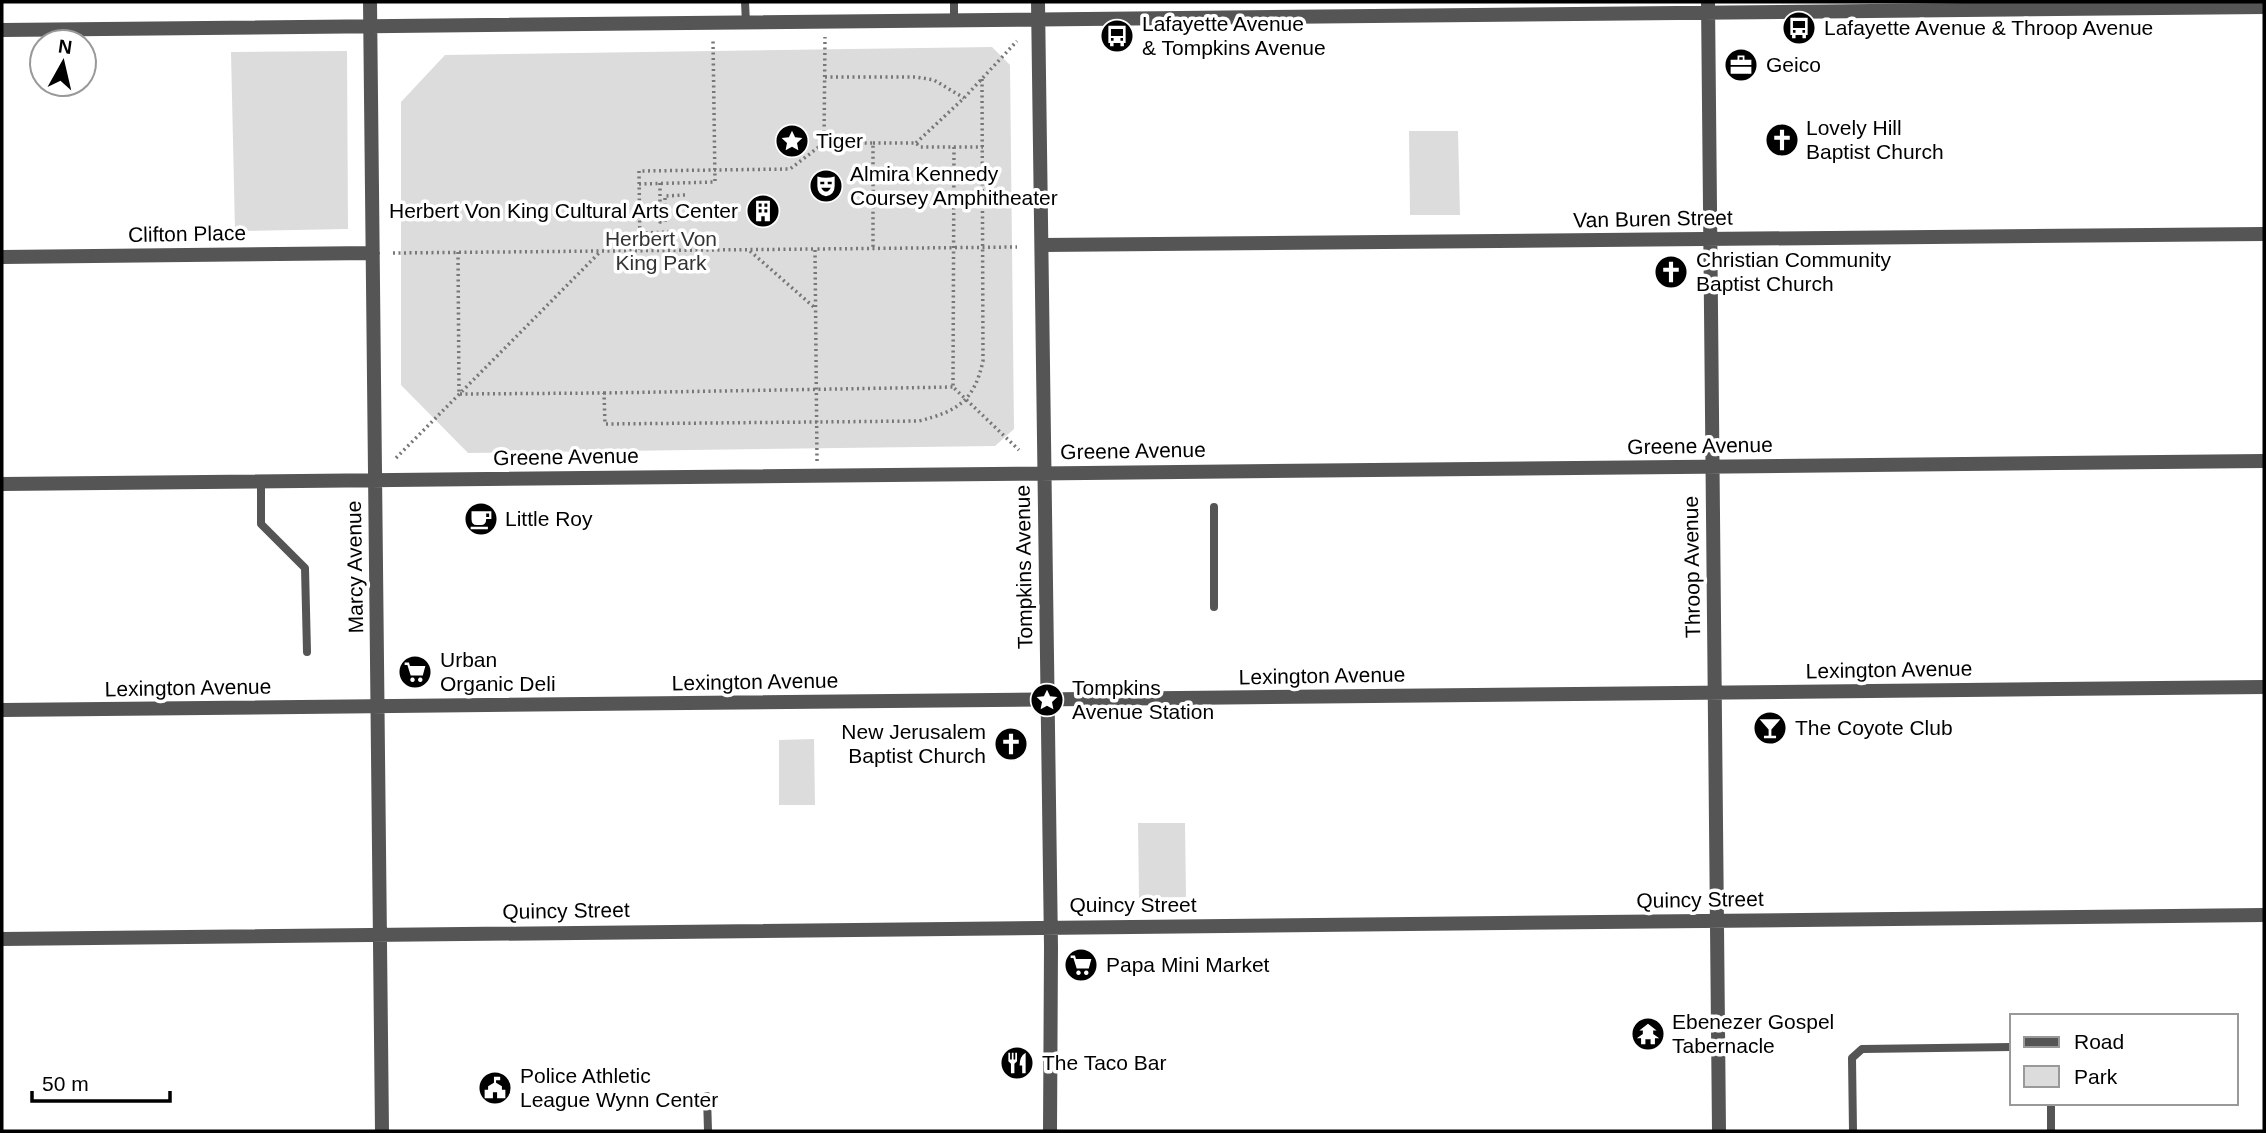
<svg xmlns="http://www.w3.org/2000/svg" width="2266" height="1133" viewBox="0 0 2266 1133" font-family="Helvetica,sans-serif">
	<style>
		.green { fill: #dcdcdc }
		.lines { fill: none; stroke-linecap: round; stroke-linejoin: round }
		.path { stroke: #777; stroke-width: 3.5; stroke-dasharray: 2 3.5; stroke-linecap: butt }
		.lane { stroke: #555; stroke-width: 8 }
		.street { stroke: #555; stroke-width: 14 }
		.labels { text-anchor: middle; stroke-width: 7; stroke-linejoin: round; paint-order: stroke }
		.poi-label { font-size: 21px; fill: #000; stroke: #fff; text-anchor: start }
		.street-label { font-size: 21px; fill: #000; stroke: #fff }
		.park-label { font-size: 21px; fill: #333; stroke: #fff }
	</style>
	<rect width="100%" height="100%" fill="#fff"/>
	<path class="green" d="M992,47L1010,65L1014,429L995,446L468,453L401,385V102L445,55Z
		M347,51L348,229L235,231L231,52Z
		M1409,131H1458L1460,215H1410Z
		M814,739L815,805H779V740Z
		M1138,823H1185L1186,897L1139,898Z"/>
	<g class="lines">
		<path class="path" d="M825,77H916L934,80L964,98
			M824,143L825,37
			M873,143H916L920,147H983
			M916,143L964,98L1017,41
			M954,147L953,387L1019,450
			M660,183V222H665V196L685,195
			M639,184L715,182L713,39
			M640,233L671,232V250
			M640,250L639,171L790,169L824,143H873V248
			M750,251L815,308
			M458,252L459,394L604,393L605,424L919,421C958,411 974,401 983,361L982,78
			M393,253L815,249
			M604,393L953,387
			M396,458L601,251
			M817,461L815,249L1017,247"/>
		<path class="lane" d="M745,2L746,23
			M954,2V21
			M261,482V524L305,568L307,652
			M1214,507V607
			M707,1096L708,1131
			M2051,1103V1131
			M1853,1131L1852,1058L1862,1049L2012,1047"/>
		<path class="street" d="M370,2L382,1131
			M1038,2L1051,947L1050,1131
			M1708,2L1719,1131
			M2,30L2264,7
			M1043,245L2264,234
			M2,257L373,253
			M2,484L2264,461
			M2,710L2264,687
			M2,939L2264,915"/>
	</g>
	<defs>
		<symbol id="bus-disc" viewBox="-11 -11 22 22"><circle r="9.5" fill="#000" stroke="#fff"/><path d="M-5-6H5V4H4V6H2V4H-2V6H-4V4H-5ZM-3.5-4V0h7V-4ZM-3.5 1.2v1.5H-2V1.2ZM2 1.2v1.5H3.5V1.2Z" fill="#fff"/></symbol>
		<symbol id="office-disc" viewBox="-11 -11 22 22"><circle r="9.5" fill="#000" stroke="#fff"/><path d="M-6-3h4V-5.5h4V-3h4V5H-6ZM-1-4.5V-3h2v-1.5ZM-6 0V1H6V0Z" fill="#fff"/></symbol>
		<symbol id="church-disc" viewBox="-11 -11 22 22"><circle r="9.5" fill="#000" stroke="#fff"/><path d="M-1.2-6h2.4v3.5h3.3v2.4h-3.3V6h-2.4V-.1h-3.3v-2.4h3.3Z" fill="#fff"/></symbol>
		<symbol id="sight-disc" viewBox="-11 -11 22 22"><circle r="9.5" fill="#000" stroke="#fff"/><path d="M0-6L1.8-2.2L6-1.7L2.9 1.2L3.7 5.4L0 3.3L-3.7 5.4L-2.9 1.2L-6-1.7L-1.8-2.2Z" fill="#fff"/></symbol>
		<symbol id="theatre-disc" viewBox="-11 -11 22 22"><circle r="9.5" fill="#000" stroke="#fff"/><path d="M-5-5.5Q0-4 5-5.5V0Q5 5 0 6Q-5 5-5 0ZM-3.3-2.5H-1v1.5H-3.3ZM1-2.5H3.3v1.5H1ZM-2.8 1Q0 5.5 2.8 1Z" fill="#fff"/></symbol>
		<symbol id="building-disc" viewBox="-11 -11 22 22"><circle r="9.5" fill="#000" stroke="#fff"/><path d="M-4-6H4V6H1V3H-1V6H-4ZM-2.5-4.3h1.7v1.8h-1.7ZM.8-4.3h1.7v1.8H.8ZM-2.5-1h1.7V.8h-1.7ZM.8-1h1.7V.8H.8Z" fill="#fff"/></symbol>
		<symbol id="cafe-disc" viewBox="-11 -11 22 22"><circle r="9.5" fill="#000" stroke="#fff"/><path d="M-5.5-4.5H6V0H3Q3 3.5 0 3.5H-2.5Q-5.5 3.5-5.5 0ZM3-3.2v2h1.7v-2ZM-6 4.5H4V6H-6Z" fill="#fff"/></symbol>
		<symbol id="supermarket-disc" viewBox="-11 -11 22 22"><circle r="9.5" fill="#000" stroke="#fff"/><path d="M-6-5.5h2.5l.6 2H6L4.5 2H-2.5L-4.4-4H-6ZM-1.5 3.2a1.3 1.3 0 1 0 .1 0ZM3 3.2a1.3 1.3 0 1 0 .1 0Z" fill="#fff"/></symbol>
		<symbol id="bar-disc" viewBox="-11 -11 22 22"><circle r="9.5" fill="#000" stroke="#fff"/><path d="M-6-5H6L.8 .8V4.5H3.5V6h-7V4.5H-.8V.8Z" fill="#fff"/></symbol>
		<symbol id="temple-disc" viewBox="-11 -11 22 22"><circle r="9.5" fill="#000" stroke="#fff"/><path d="M0-6L5-2H3V0L6.5 2.5H4V6H1.5V3h-3V6H-4V2.5H-6.5L-3 0V-2H-5Z" fill="#fff"/></symbol>
		<symbol id="restaurant-disc" viewBox="-11 -11 22 22"><circle r="9.5" fill="#000" stroke="#fff"/><path d="M-5-6h1v4h1v-4h1v4h1v-4h1v5L-1.5 .5V6h-2V.5L-5-1ZM5-6V6H3V1.5H1.5Q1.5-4 5-6Z" fill="#fff"/></symbol>
		<symbol id="civic-disc" viewBox="-11 -11 22 22"><circle r="9.5" fill="#000" stroke="#fff"/><path d="M-.6-6.5H3V-4.5H.6V-3L4-1V1h2V6H-6V1h2V-1L-.6-3ZM-1.2 2.5V6h2.4V2.5Z" fill="#fff"/></symbol>
	</defs>
	<g fill-rule="evenodd">
		<use href="#bus-disc" x="1780" y="9" width="38" height="38"/>
		<use href="#bus-disc" x="1098" y="17" width="38" height="38"/>
		<use href="#office-disc" x="1722" y="46" width="38" height="38"/>
		<use href="#church-disc" x="1763" y="121" width="38" height="38"/>
		<use href="#sight-disc" x="773" y="122" width="38" height="38"/>
		<use href="#theatre-disc" x="807" y="167" width="38" height="38"/>
		<use href="#building-disc" x="744" y="192" width="38" height="38"/>
		<use href="#church-disc" x="1652" y="253" width="38" height="38"/>
		<use href="#cafe-disc" x="462" y="500" width="38" height="38"/>
		<use href="#supermarket-disc" x="396" y="653" width="38" height="38"/>
		<use href="#sight-disc" x="1028" y="681" width="38" height="38"/>
		<use href="#bar-disc" x="1751" y="709" width="38" height="38"/>
		<use href="#church-disc" x="992" y="725" width="38" height="38"/>
		<use href="#supermarket-disc" x="1062" y="946" width="38" height="38"/>
		<use href="#temple-disc" x="1629" y="1015" width="38" height="38"/>
		<use href="#restaurant-disc" x="998" y="1044" width="38" height="38"/>
		<use href="#civic-disc" x="476" y="1069" width="38" height="38"/>
	</g>
	<g class="labels">
		<g class="poi-label">
			<text x="1142" y="31">Lafayette Avenue<tspan x="1142" dy="24">&amp; Tompkins Avenue</tspan></text>
			<text x="1824" y="35">Lafayette Avenue &amp; Throop Avenue</text>
			<text x="1766" y="72">Geico</text>
			<text x="1806" y="135">Lovely Hill<tspan x="1806" dy="24">Baptist Church</tspan></text>
			<text x="816" y="148">Tiger</text>
			<text x="850" y="181">Almira Kennedy<tspan x="850" dy="24">Coursey Amphitheater</tspan></text>
			<text x="738" y="218" text-anchor="end">Herbert Von King Cultural Arts Center</text>
			<text x="1696" y="267">Christian Community<tspan x="1696" dy="24">Baptist Church</tspan></text>
			<text x="505" y="526">Little Roy</text>
			<text x="440" y="667">Urban<tspan x="440" dy="24">Organic Deli</tspan></text>
			<text x="1072" y="695">Tompkins<tspan x="1072" dy="24">Avenue Station</tspan></text>
			<text x="1795" y="735">The Coyote Club</text>
			<text x="986" y="739" text-anchor="end">New Jerusalem<tspan x="986" dy="24">Baptist Church</tspan></text>
			<text x="1106" y="972">Papa Mini Market</text>
			<text x="1672" y="1029">Ebenezer Gospel<tspan x="1672" dy="24">Tabernacle</tspan></text>
			<text x="1042" y="1070">The Taco Bar</text>
			<text x="520" y="1083">Police Athletic<tspan x="520" dy="24">League Wynn Center</tspan></text>
		</g>
		<g class="street-label">
			<text transform="translate(1653 219) rotate(-1)" y="7">Van Buren Street</text>
			<text transform="translate(187 234) rotate(-1)" y="7">Clifton Place</text>
			<text transform="translate(1700 446) rotate(-1)" y="7">Greene Avenue</text>
			<text transform="translate(1133 451) rotate(-1)" y="7">Greene Avenue</text>
			<text transform="translate(566 457) rotate(-1)" y="7">Greene Avenue</text>
			<text transform="translate(355 567) rotate(-91)" y="7">Marcy Avenue</text>
			<text transform="translate(1024 567) rotate(-91)" y="7">Tompkins Avenue</text>
			<text transform="translate(1692 567) rotate(-91)" y="7">Throop Avenue</text>
			<text transform="translate(1889 670) rotate(-1)" y="7">Lexington Avenue</text>
			<text transform="translate(1322 676) rotate(-1)" y="7">Lexington Avenue</text>
			<text transform="translate(755 682) rotate(-1)" y="7">Lexington Avenue</text>
			<text transform="translate(188 688) rotate(-1)" y="7">Lexington Avenue</text>
			<text transform="translate(1700 900) rotate(-1)" y="7">Quincy Street</text>
			<text x="1133" y="912">Quincy Street</text>
			<text transform="translate(566 911) rotate(-1)" y="7">Quincy Street</text>
		</g>
		<g class="park-label">
			<text x="661" y="246">Herbert Von<tspan x="661" dy="24">King Park</tspan></text>
		</g>
	</g>
	<rect width="2266" height="1133" fill="none" stroke="#000000" stroke-width="7"/>
	<rect x="2010" y="1014" width="228" height="91" fill="#ffffff" stroke="#999999" stroke-width="2"/>
	<rect x="2024" y="1037" width="35" height="10" fill="#555555" stroke="#999999" stroke-width="2"/>
	<text x="2074" y="1049" font-size="21" fill="#000000">Road</text>
	<rect x="2024" y="1066" width="35" height="21" fill="#dcdcdc" stroke="#999999" stroke-width="2"/>
	<text x="2074" y="1084" font-size="21" fill="#000000">Park</text>
	<g transform="translate(63 63) rotate(8)"><circle r="33" fill="#ffffff" stroke="#999999" stroke-width="2"/>
	<path d="M0-5L12 26L0 18L-12 26Z" fill="#000000"/>
	<text y="-10" font-size="19" font-weight="bold" text-anchor="middle" fill="#000000">N</text>
	</g>
	<path d="M32 1091v10h138v-10" fill="none" stroke="#000000" stroke-width="3.5"/>
	<text x="42" y="1091" font-size="21" fill="#000000" stroke="#ffffff" stroke-width="5" paint-order="stroke">50 m</text>
</svg>
